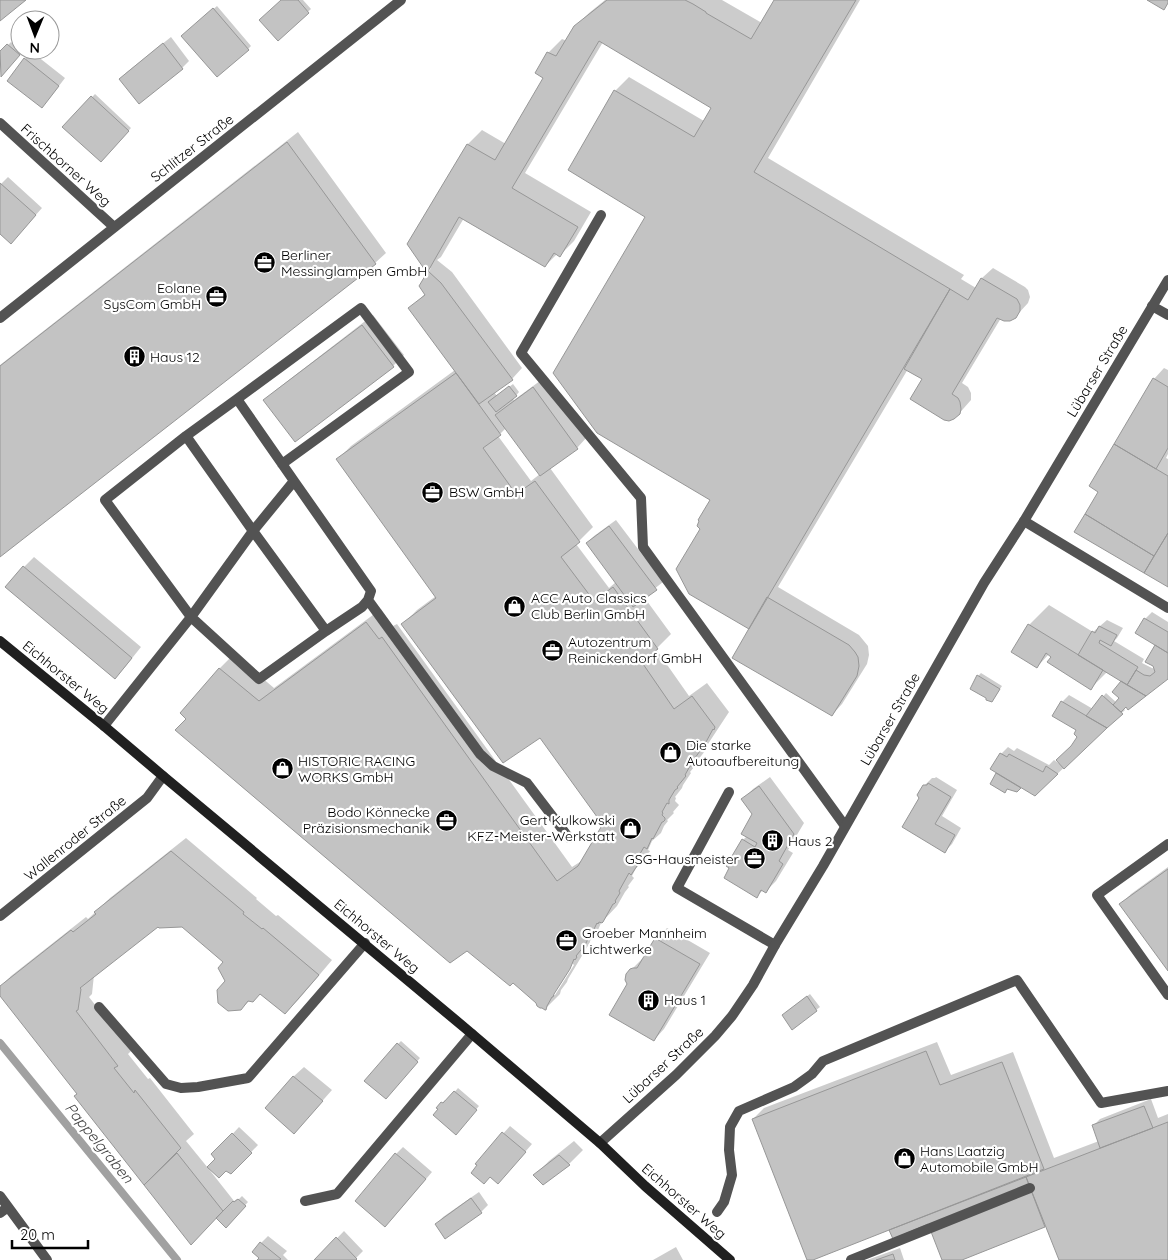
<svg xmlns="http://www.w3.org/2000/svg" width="1168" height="1260" viewBox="0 0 1168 1260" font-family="Quicksand,sans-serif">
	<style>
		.shadow { fill: #0003; fill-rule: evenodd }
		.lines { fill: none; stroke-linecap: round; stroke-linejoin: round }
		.stream { stroke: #a1a1a1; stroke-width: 8 }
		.building { fill: #c3c3c3; stroke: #979797 }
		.service { stroke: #535353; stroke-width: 10 }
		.minor { stroke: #535353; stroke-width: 10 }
		.secondary { stroke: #202020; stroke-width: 10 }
		.labels { text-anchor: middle; stroke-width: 4.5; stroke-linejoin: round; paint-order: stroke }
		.street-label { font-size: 14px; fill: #000; stroke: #fff }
		.poi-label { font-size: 14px; fill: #000; stroke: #fff; text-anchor: start }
		.water-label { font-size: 15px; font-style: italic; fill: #424242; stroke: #fff }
	</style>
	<rect width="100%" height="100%" fill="#fff"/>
	<path class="shadow" d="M283,0H303L311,9L278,39Z
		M605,0H722L762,23L776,0H860L768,158L964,275L961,279L976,288L982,278L993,268L1025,287L1028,290L1030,297L1028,303L1017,315L1001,318L962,383L968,387L971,393V400L956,417L924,378L908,369L778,587L859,635L868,646L869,655L867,664L842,704L832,715L753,624L702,528L712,499L647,217L570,170L615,91L629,77L704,121L712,107L603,42L525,173L591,212L574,241L560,255L557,254L545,266L464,218L441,257L437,260L452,272L522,368L512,379L494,392L497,396L513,384L519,392L513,399L514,400L544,378L587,437L577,448L550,468L593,527L576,544L609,588L616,582L587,543L594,536L616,520L663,582L644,597L671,634L656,649L689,696L707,683L729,712L706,747L705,751L698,760L699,761L690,772L691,773L683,785L682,788L675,797L676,798L675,801L679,805L673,812L674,813L667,820L668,821L664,826L661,833L652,841L648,850L650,851L645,859L636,868L632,876L634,878L628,886L629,887L625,892L617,906L601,923L598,930L590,941V942L589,944L568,979L567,982L561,990L560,994L546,1008L182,713L220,668L234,654L274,688L381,609L393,626L397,624L572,867L583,860L605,821L540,736L403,624L417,610L436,596L337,460L351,446L455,370L410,308L426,293L420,286L431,268L427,271L408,244L468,144L482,130L506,144L545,77L548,53L562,39L567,41L575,27L589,13ZM506,428L540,474L531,481L498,436ZM572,963L574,965L555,995H552Z
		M217,6L251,46L248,49L186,33Z
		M171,37L189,61L182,68L120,79L127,72Z
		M11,42L22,52L1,75L0,53Z
		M32,52L65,78L49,99L25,59Z
		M95,94L131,128L101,161L64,127Z
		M298,132L386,253L375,263L0,556V365Z
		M8,177L42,208L18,235L0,233V185Z
		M373,315L404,355L393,366L265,400L276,390Z
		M1164,368L1168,370V454L1166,458L1168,459V586L1076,532L1100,491L1154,379Z
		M34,557L141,647L125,667L114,678L24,567Z
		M1049,605L1093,632L1107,620L1123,628L1117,638L1114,641L1144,659L1142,663L1152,668L1155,669L1157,645L1145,619L1152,612L1168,622V677L1126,705L1123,708L1125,710L1035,795L1021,786L1017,791L992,784L998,773L992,769L1001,754L1008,747L1014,751L1017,748L1049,765L1054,760L1061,765L1079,736L1078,730L1054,715L1062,702L1069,695L1093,709L1106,693L1117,703L1121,698L1123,681L1108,671L1091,688L1049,654L1037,667L1029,625Z
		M981,673L1002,686L992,701L978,676Z
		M770,777L804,823L788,850L793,853L776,881L766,891L763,890L757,896L743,840L747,836L754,814L743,800L753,789Z
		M936,777L957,790L942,816L961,828L952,844L945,851L920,798L924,786L932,778H935Z
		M186,838L257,898L256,899L276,916L278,915L332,960L299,999L285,1013L261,992L250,1000L241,1009L226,981L225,962L182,926L158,925L94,975L92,994L89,997L131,1051L128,1054L148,1079L150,1078L194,1134L186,1141L208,1168L216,1159L213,1155L239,1127L258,1145L231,1173L226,1169L209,1167L208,1168L234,1201L237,1199L238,1200L242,1196L248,1202L226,1226L217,1217L145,1185L75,1096L78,1093L0,994V987L11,976L86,917L88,919L110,898Z
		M1168,867V968L1121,904L1131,894Z
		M667,928L710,953L664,1029L654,1040L628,984L631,970L642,959H645L656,939Z
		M810,994L820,1007L793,1028L786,1012Z
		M401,1041L420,1058L389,1094L398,1044Z
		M937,1042L951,1075L1013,1052L1054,1158L1099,1141L1093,1126L1100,1119L1151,1099L1158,1118L1168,1114V1260H1060L1046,1224L959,1260H944L929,1223L894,1237L895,1227L809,1260L753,1119L764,1108Z
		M304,1067L332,1090L294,1133L293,1077Z
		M458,1088L479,1106L459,1130L442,1103L445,1100L447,1101Z
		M510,1126L532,1144L505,1175L476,1164Z
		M574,1141L583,1150L569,1164L543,1184L535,1175L549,1161Z
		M403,1147L432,1172L392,1219L396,1154Z
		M479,1192L488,1205L481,1212L437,1224L443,1217Z
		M344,1231L363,1251L354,1260H316Z
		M268,1236L287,1251L283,1255L288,1260H259L261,1243Z
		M676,1247L683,1260H653Z
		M900,1248L904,1260H867Z"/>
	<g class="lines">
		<path class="stream" d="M0,1043L177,1260"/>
	</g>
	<path class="building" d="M0,0H26L0,21Z
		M281,0H298L309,13L278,41L259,20Z
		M607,0H685L693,4L706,12V13L751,39L774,0H856L754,172L950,289L749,629L689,594L676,569L700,529L697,526L699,521L698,520L710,500L597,433L553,373L645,217L568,170L614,90L694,137L711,108L599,41L512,188L578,227L560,257L554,253L545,267L459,217L427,273L407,244L467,144L495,160L543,78L535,73L547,52L556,56L574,26Z
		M1147,0H1168V3L1164,10Z
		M213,8L249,50L217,77L181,36Z
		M163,43L183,69L139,104L119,79Z
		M7,44L20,55L1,77L0,51Z
		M24,58L59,86L42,108L7,81Z
		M91,96L129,131L101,162L62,127Z
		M287,142L376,264L0,557V366Z
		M0,183L36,215L11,244L0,234Z
		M428,271L441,283L513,380L479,404L408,308L425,295L419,286Z
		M981,278L1017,299L1020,305V311L1016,318L1010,321H1004L997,318L952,394L958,398L960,402L961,409L960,414L954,419L949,421L944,420L910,399L922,379L904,369L950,289L968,300Z
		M362,325L394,367L295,442L263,400Z
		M456,373L501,435L483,448L516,494L535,481L580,542L561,557L594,601L613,587L658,649L641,661L674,709L692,696L715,727L714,730L713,729L706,742L705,741L700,751L692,762V766H690L685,775L686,776L677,787L678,788L675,790L669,800V804L667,803L662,812L663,813L662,815L665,818V820L663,822H662L653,839L652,838L647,849L644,847L634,864L637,866L631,875L629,873L619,891L620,893L615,901L616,902L614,904H613L603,922L602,923L599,922L598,924L597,923L591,935H590L585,945L576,956L577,957L575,960L574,959L570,969L554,994L553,997H552L547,1006L546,1010H545L542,1008H540L537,1006L536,1003L513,983L510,986L467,951L450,963L175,730L186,719L180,713L219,668L259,701L366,622L379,639L382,637L557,881L578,866L604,822L600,821L540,738L503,763L401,624L436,598L336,459Z
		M1153,378L1168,387V448L1156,469L1114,444Z
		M509,386L517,396L496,412L488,402Z
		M533,387L578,449L540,476L495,415Z
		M1114,444L1168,476V533L1154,556L1085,514L1098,492L1089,486Z
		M1085,514L1154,556L1144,573L1074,532Z
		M609,526L657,590L633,607L586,543Z
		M1168,533V587L1144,573Z
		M23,566L132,658L115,679L5,587Z
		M767,597L849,645L855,652L858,657L859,666L857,676L832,716L732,658Z
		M1144,618L1168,632V653L1135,633Z
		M1028,624L1103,670L1091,690L1047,662L1051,657L1046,653L1037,668L1011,652Z
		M1099,626L1117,635L1111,646L1100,640L1099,643L1138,667L1127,685L1078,655L1092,631L1095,633Z
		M1155,645L1168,653V679L1146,696L1127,685L1136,670L1144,675L1150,676L1155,672L1153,666L1145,662Z
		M977,675L1000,689L992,702L986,700V698L970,689Z
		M1121,681L1146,696L1128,710L1126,707L1121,712L1113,705L1119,698L1112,692Z
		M1102,695L1123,714L1107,728L1086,716Z
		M1061,701L1107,728L1064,769L1056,760L1071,746L1077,737L1074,734L1076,730L1052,716Z
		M1000,753L1007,757L1009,754L1043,772L1046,766L1058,774L1035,796L990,769Z
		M996,773L1021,788L1017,792L1007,789L1005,793L990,784Z
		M928,783L951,797L935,824L955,835L945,853L902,827L919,798L917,795L923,785H927Z
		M759,786L794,834L779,861L783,864L766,893L761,890L757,898L724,878L729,868L726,866L742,839L755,847L757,843L741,834L752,814L741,799Z
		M171,851L244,912L243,914L262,929L263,928L319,975L285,1014L260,994L253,1002L248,1001L241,1010L228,1011L218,1003L217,990L225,981L218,968L223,962L182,927L159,928L158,927L80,988L81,989L78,1010L76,1011L118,1066L114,1068L134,1093L135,1090L181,1148L144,1185L74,1096L77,1094L0,996V986L71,930L73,932L96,914L94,912Z
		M1168,869V971L1119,904Z
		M655,938L700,964L654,1041L609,1015L627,984L625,980L626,974L630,969L633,968H637Z
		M807,996L817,1011L792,1030L782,1015Z
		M397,1043L418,1062L386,1099L364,1081Z
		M926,1051L940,1085L1002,1062L1044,1169L813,1260H807L752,1119Z
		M293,1076L323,1101L294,1134L265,1108Z
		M454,1091L477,1110L456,1135L433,1115L438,1109L436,1108L441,1102L443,1103Z
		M1144,1106L1153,1128L1100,1148L1092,1125Z
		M1168,1122V1260H1059L1026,1177Z
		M502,1132L526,1152L498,1184L490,1177L484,1184L471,1173L477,1165L475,1164Z
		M232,1133L252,1153L231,1174L226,1171L219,1178L207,1167L215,1159L211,1154Z
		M177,1153L223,1211L191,1245L144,1185Z
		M395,1153L426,1179L385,1227L355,1201Z
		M559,1155L570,1165L543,1185L533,1175Z
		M1026,1177L1045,1227L962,1260H942L928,1224L893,1239L889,1230Z
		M471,1198L482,1213L445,1239L435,1224Z
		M238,1199L246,1206L226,1228L216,1218L233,1201L234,1202Z
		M336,1237L357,1259L356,1260H314Z
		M260,1242L281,1259L279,1260H257L259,1258L252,1252Z
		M893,1254L895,1260H876Z"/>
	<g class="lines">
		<path class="service" d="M601,215L521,353L641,498L643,547L845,826
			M1152,306L1168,315
			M237,399L361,308L409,372L282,464
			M186,436L237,399L294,481
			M1024,521L1168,608
			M368,600L480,754L493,766L527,783L569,838
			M104,726L191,617L105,500L186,436L253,531L326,631L259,679L191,617L253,531L294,481L371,591L368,600L362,607L326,631
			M729,792L677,888L775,945
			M1168,844L1097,895L1168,995
			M99,1007L166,1084L181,1088L198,1087L248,1078L365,943
			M0,1196L47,1260
			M305,1201L337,1194L472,1034
			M717,1212L724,1202L732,1175L729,1150L730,1127L739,1111L794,1087L812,1074L823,1061L1017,980L1101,1103L1168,1091
			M0,1213L8,1207
			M851,1260L1030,1188"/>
		<path class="minor" d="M0,123L114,227
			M0,318L401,0
			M0,916L147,798L163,776
			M600,1143L676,1075L715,1036L732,1016L753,985L775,945L823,866L984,583L1024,521L1168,280"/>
		<path class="secondary" d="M0,641L104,726L163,776L465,1028L600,1143L645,1186L730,1260"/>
	</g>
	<defs>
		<symbol id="office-disc" viewBox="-11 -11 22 22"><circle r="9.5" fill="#000" stroke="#fff"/><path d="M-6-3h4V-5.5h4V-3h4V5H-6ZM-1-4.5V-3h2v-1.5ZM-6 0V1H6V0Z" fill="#fff"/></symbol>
		<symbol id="building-disc" viewBox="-11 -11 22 22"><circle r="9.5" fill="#000" stroke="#fff"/><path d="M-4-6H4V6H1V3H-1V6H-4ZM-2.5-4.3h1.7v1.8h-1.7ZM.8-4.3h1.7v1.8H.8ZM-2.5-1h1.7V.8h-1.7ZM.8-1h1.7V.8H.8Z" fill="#fff"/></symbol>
		<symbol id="shop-disc" viewBox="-11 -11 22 22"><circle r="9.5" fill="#000" stroke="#fff"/><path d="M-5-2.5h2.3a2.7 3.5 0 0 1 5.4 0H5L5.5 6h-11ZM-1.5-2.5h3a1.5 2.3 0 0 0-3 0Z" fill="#fff"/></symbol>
	</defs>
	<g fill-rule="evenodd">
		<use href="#office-disc" x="252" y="250" width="25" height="25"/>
		<use href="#office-disc" x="204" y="284" width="25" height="25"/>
		<use href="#building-disc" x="122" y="344" width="25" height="25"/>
		<use href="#office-disc" x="420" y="480" width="25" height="25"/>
		<use href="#shop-disc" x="502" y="594" width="25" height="25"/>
		<use href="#office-disc" x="540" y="638" width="25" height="25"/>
		<use href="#shop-disc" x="658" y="740" width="25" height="25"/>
		<use href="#shop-disc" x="270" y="756" width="25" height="25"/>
		<use href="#office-disc" x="434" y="808" width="25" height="25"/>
		<use href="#shop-disc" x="618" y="816" width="25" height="25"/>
		<use href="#building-disc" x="760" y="828" width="25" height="25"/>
		<use href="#office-disc" x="742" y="846" width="25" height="25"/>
		<use href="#office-disc" x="554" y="928" width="25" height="25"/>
		<use href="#building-disc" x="636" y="988" width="25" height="25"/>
		<use href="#shop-disc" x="892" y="1146" width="25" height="25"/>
	</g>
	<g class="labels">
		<g class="street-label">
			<text transform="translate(192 148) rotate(-38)" y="5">Schlitzer Straße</text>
			<text transform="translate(66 165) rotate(42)" y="5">Frischborner Weg</text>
			<text transform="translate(1097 371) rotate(-59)" y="5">Lübarser Straße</text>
			<text transform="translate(66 677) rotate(39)" y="5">Eichhorster Weg</text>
			<text transform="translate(890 719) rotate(-60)" y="5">Lübarser Straße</text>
			<text transform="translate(75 838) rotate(-39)" y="5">Wallenroder Straße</text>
			<text transform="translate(377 936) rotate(40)" y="5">Eichhorster Weg</text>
			<text transform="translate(663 1065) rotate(-43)" y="5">Lübarser Straße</text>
			<text transform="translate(684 1201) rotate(41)" y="5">Eichhorster Weg</text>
		</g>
		<g class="poi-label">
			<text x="281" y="260">Berliner<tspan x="281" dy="16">Messinglampen GmbH</tspan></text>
			<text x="201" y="293" text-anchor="end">Eolane<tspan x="201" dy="16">SysCom GmbH</tspan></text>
			<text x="150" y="362">Haus 12</text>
			<text x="449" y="497">BSW GmbH</text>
			<text x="531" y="603">ACC Auto Classics<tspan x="531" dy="16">Club Berlin GmbH</tspan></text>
			<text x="568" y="647">Autozentrum<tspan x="568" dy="16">Reinickendorf GmbH</tspan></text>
			<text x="686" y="750">Die starke<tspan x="686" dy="16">Autoaufbereitung</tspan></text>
			<text x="298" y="766">HISTORIC RACING<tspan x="298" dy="16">WORKS GmbH</tspan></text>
			<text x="430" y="817" text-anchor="end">Bodo Könnecke<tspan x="430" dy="16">Präzisionsmechanik</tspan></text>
			<text x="615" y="825" text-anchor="end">Gert Kulkowski<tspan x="615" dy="16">KFZ-Meister-Werkstatt</tspan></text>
			<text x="788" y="846">Haus 2</text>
			<text x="739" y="864" text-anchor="end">GSG-Hausmeister</text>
			<text x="582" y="938">Groeber Mannheim<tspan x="582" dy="16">Lichtwerke</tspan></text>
			<text x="664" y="1005">Haus 1</text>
			<text x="920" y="1156">Hans Laatzig<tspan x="920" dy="16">Automobile GmbH</tspan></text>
		</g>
		<g class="water-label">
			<text transform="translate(99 1143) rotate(51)" y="5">Pappelgraben</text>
		</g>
	</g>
	<g transform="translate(35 35) rotate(181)"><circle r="24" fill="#ffffff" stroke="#999999"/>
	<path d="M0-4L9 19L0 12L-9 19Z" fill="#000000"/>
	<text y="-8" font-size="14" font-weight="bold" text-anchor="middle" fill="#000000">N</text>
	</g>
	<path d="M12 1240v8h76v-8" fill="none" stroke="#000000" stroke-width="2.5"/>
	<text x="20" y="1240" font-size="15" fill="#000000" stroke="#ffffff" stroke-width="4" paint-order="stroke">20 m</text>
</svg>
